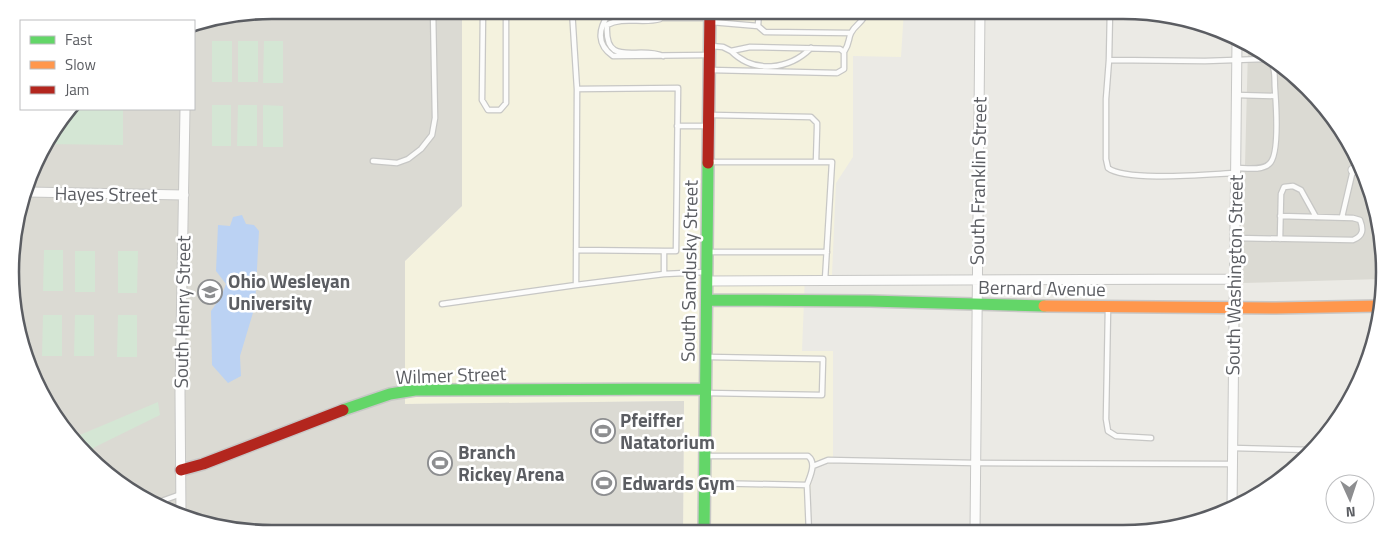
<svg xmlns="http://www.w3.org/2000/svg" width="1395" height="544" viewBox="0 0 1395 544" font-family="'Titillium Web',sans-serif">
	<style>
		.commercial { fill: #f4f2de }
		.education { fill: #dbdad3 }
		.green { fill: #d4e6d4 }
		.water { fill: #bbd2f3 }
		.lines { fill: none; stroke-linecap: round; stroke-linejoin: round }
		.lane-casing { stroke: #c7c7c5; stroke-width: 7 }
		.street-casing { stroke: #c7c7c5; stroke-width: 11 }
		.fast-casing { stroke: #c8c7c6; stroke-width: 14 }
		.slow-casing { stroke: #c8c7c6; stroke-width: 14 }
		.jam-casing { stroke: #c8c7c6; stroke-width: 14 }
		.lane { stroke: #fcfcfb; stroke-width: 4.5 }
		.street { stroke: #fcfcfb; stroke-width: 9 }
		.fast { stroke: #63d668; stroke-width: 11 }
		.slow { stroke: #ff974d; stroke-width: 11 }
		.jam { stroke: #b3261e; stroke-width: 11 }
		.labels { text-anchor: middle; stroke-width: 5; stroke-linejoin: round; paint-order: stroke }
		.street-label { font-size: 19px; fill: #5b5d62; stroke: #fff }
		.poi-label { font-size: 19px; font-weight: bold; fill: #5b5d62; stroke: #fff; text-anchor: start }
		.rim { fill: none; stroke: #5b5d62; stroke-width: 2.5 }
	</style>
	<rect width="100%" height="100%" fill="#ebeae5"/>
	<path class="commercial" d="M462,10H904L901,57L853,56V157L836,183L832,275H805L802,351H833V464L812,463L809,533H683L684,401L405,404V261L462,206Z"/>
	<path class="education" d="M272,10H462V206L405,261V404L684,401L683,533L272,534L188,520L112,480L45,403L15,323L12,238L45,141L72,109H194V23Z
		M1248,48L1296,75L1358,156L1384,255L1381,279L1242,283Z"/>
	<path class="green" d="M212,41H232V82H212Z
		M238,41H258V82H238Z
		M264,41H283V83H263Z
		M212,105H231V146H212Z
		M238,105H257V146H237Z
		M263,105L283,106V147H263Z
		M72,109H123V145L44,144Z
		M44,250H63V291H43Z
		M75,251H95V292H75Z
		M118,251H138L137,293H118Z
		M43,315H62V356H42Z
		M75,315H94V356H74Z
		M118,315H137V357H117Z
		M158,402L160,415L95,447L88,453L75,437Z"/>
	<path class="water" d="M242,215L246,224L254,225L259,231L255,306L240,356L241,376L228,383L212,365L211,311L221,297L226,284L216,271L218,225L230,226L233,217Z"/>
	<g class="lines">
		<defs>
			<path id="lane" d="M483,10L482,100L488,110H500L506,103V10
				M572,10L577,89L576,285L664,274L706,272
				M1110,10L1109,60L1106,99V159L1108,168C1126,182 1211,174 1236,173
				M660,19C643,24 623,16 607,25C604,69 638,45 663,56
				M711,22L758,26L765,32L851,33
				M758,26L759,10
				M731,51C754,74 789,70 811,48
				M844,52C850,43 848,39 851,33C856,23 864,23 867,10
				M709,55L613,56C597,45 598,30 608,15L625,14L664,18H709
				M1109,60L1205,61L1265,59C1277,63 1274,78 1275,89C1276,103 1280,156 1269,164C1262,171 1245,168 1236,168
				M711,70L837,73L844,69V52L840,49L750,47L731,51L723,47L711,46
				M577,89L678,88L676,251H664V274
				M1237,95L1275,96
				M712,115L811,117L817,123V128L816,162
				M677,126H707
				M373,161L397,163L408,159L421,149L432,135L435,118L433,10
				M711,162H832L825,280
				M1342,217L1353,170
				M1235,238L1353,240C1363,236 1364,230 1360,220L1353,218L1280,216
				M1280,239L1281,194L1284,187L1293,186L1301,190L1316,217
				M576,250L664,251
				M708,252H827
				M442,304L576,285
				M1108,308L1106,419L1108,431L1116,436L1151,438
				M707,393L822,395L823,359L709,357
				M1233,448L1313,450
				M706,456H808C817,463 810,476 807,485
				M813,466L828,460L975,463L1232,464
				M706,483L807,485L809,533
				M156,503L181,494"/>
			<path id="street" d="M1353,170L1362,169
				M28,192L184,195
				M707,281L1233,279
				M1232,509L1237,41
				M181,516L180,393L185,109
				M975,532L980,10"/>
			<path id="fast" d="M707,300L870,301L1044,306
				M343,410L390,394L415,390L705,389
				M704,533L708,163"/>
			<path id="slow" d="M1044,306L1276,308L1378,306"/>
			<path id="jam" d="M708,163L710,10
				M181,470L203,464L343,410"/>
		</defs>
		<use href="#lane" class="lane-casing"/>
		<use href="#street" class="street-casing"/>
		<use href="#fast" class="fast-casing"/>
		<use href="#slow" class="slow-casing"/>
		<use href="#jam" class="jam-casing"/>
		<use href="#lane" class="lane"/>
		<use href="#street" class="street"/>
		<use href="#fast" class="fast"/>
		<use href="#slow" class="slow"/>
		<use href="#jam" class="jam"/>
	</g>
	<defs>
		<symbol id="university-ring" viewBox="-11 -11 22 22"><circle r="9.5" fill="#fff" stroke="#8d8e90" stroke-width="1.5"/><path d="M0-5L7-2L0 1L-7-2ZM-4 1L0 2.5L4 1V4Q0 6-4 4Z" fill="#8d8e90"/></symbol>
		<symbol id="stadium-ring" viewBox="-11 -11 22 22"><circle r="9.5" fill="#fff" stroke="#8d8e90" stroke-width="1.5"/><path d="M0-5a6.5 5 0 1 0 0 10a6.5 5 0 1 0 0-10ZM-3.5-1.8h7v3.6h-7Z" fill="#8d8e90"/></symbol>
	</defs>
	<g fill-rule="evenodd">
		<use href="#university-ring" x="196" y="278" width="28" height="28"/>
		<use href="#stadium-ring" x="589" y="417" width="28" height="28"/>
		<use href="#stadium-ring" x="426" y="449" width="28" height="28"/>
		<use href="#stadium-ring" x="590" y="469" width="28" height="28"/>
	</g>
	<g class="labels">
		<g class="street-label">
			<text transform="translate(978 181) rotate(-89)" y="7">South Franklin Street</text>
			<text transform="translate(106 194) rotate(1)" y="7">Hayes Street</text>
			<text transform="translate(689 271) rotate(-89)" y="7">South Sandusky Street</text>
			<text transform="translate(1234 275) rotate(-89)" y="7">South Washington Street</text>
			<text transform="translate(1042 288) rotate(1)" y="7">Bernard Avenue</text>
			<text transform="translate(182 312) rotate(-89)" y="7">South Henry Street</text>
			<text transform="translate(451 375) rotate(-2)" y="7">Wilmer Street</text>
		</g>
		<g class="poi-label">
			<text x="228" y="288">Ohio Wesleyan<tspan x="228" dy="22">University</tspan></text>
			<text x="620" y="427">Pfeiffer<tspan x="620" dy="22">Natatorium</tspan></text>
			<text x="458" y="459">Branch<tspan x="458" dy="22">Rickey Arena</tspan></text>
			<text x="622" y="490">Edwards Gym</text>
		</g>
	</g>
	<path d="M0 0H1395V544H0ZM272 19H1123A253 253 0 0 1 1376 272V272A253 253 0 0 1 1123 525H272A253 253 0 0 1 19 272V272A253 253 0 0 1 272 19Z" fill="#fff" fill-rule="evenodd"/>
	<path class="rim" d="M272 19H1123A253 253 0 0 1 1376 272V272A253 253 0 0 1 1123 525H272A253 253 0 0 1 19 272V272A253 253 0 0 1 272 19Z"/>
	<rect x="20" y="20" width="175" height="90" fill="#ffffff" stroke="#bdbec0"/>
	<rect x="30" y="36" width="25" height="8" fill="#63d668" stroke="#bdbec0"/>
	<text x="65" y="45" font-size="15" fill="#5b5d62">Fast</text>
	<rect x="30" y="61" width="25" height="8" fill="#ff974d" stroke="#bdbec0"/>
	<text x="65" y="70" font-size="15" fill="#5b5d62">Slow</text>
	<rect x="30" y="86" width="25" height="8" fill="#b3261e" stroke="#bdbec0"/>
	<text x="65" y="95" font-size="15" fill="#5b5d62">Jam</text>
	<g transform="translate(1350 499) rotate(177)"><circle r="24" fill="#ffffff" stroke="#bdbec0"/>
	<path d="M0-4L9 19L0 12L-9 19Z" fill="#8d8e90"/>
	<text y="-8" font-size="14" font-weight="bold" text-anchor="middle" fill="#5b5d62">N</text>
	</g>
</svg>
